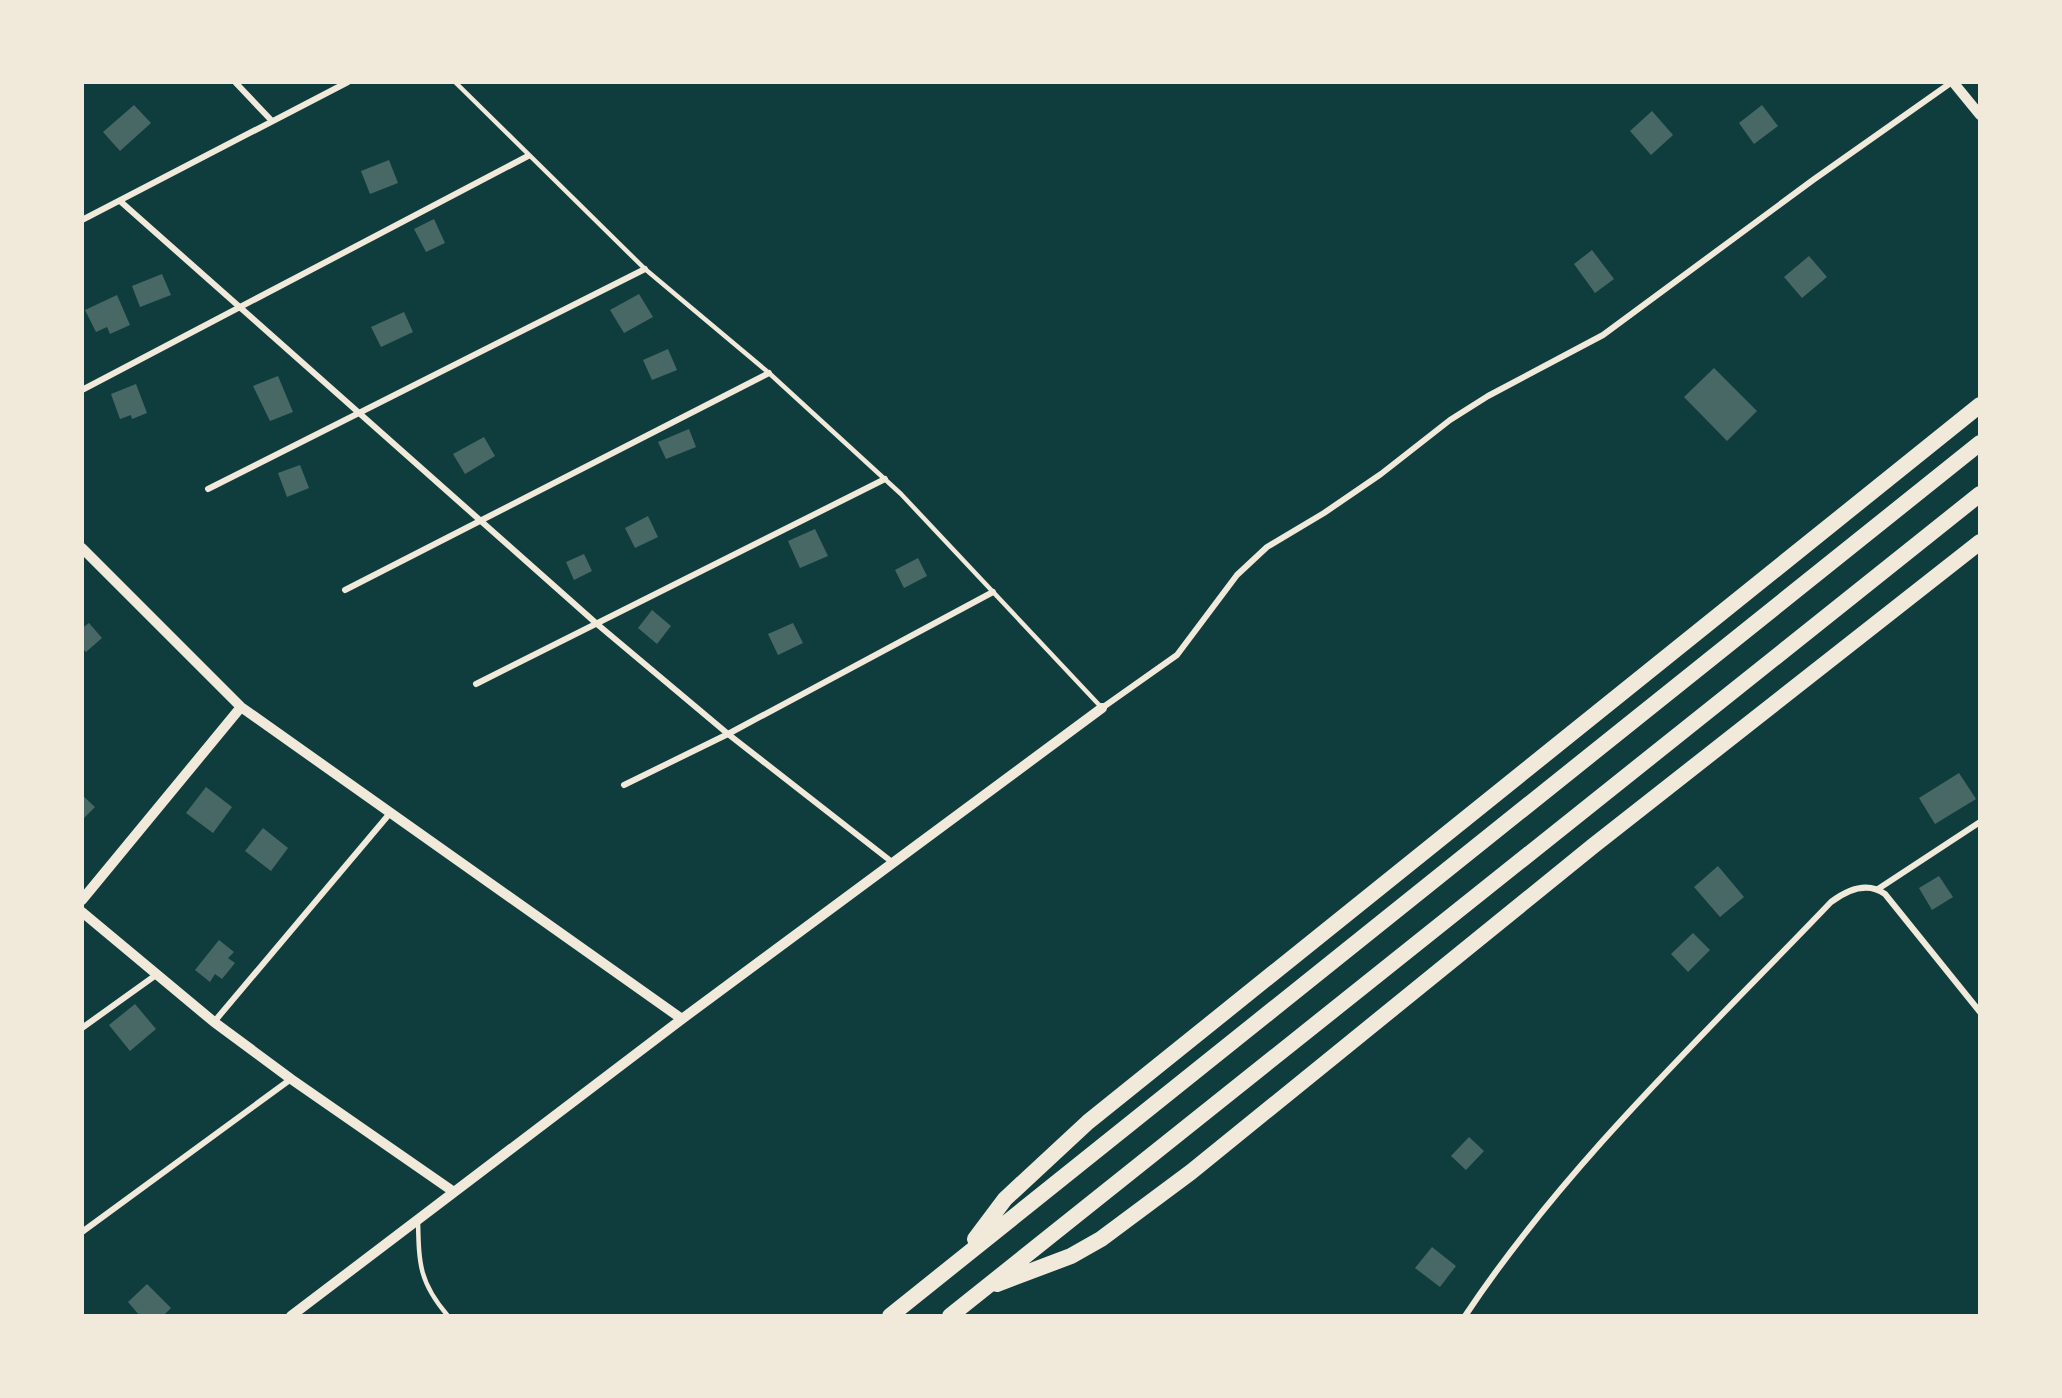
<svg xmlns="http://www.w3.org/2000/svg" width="2062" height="1398" viewBox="0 0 2062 1398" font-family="'PT Sans Narrow',sans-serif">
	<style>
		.building { fill: #486865 }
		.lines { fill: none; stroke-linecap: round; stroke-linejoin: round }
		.service { stroke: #f1e9da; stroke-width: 4.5 }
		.minor { stroke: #f1e9da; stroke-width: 6 }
		.tertiary { stroke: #f1e9da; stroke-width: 10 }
		.trunk { stroke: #f1e9da; stroke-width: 16 }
	</style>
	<rect width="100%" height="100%" fill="#0f3d3e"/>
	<path class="building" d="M134,105L151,123L120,151L103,132Z
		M1762,105L1778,126L1754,144L1739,123Z
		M1652,111L1673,135L1651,155L1630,131Z
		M389,160L398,183L370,194L361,171Z
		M434,219L445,243L426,252L414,229Z
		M1592,250L1614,279L1595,293L1574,264Z
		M1809,256L1827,277L1802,298L1784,277Z
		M162,274L171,295L140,307L132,286Z
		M639,294L653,317L624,333L610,310Z
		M117,295L130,325L110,334L107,327L96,332L85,310Z
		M404,312L413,332L381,347L371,327Z
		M668,349L677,370L652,380L643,360Z
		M1714,368L1757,411L1727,441L1684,397Z
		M278,376L293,412L270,421L253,386Z
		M136,384L147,413L132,419L131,415L120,419L111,394Z
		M689,429L696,447L666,459L658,442Z
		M484,437L495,456L465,474L453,454Z
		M300,465L309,488L287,497L278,473Z
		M648,516L658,537L635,548L625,528Z
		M815,529L828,556L800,568L788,541Z
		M584,554L592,571L574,580L566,562Z
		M918,558L927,576L904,588L895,570Z
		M652,610L671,626L657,644L638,628Z
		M89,623L102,638L86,652L82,648V628Z
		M793,623L803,643L778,655L768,634Z
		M1959,773L1976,799L1935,824L1919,798Z
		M206,787L232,807L213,833L186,813Z
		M82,795L95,807L82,820Z
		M263,828L288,848L271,871L245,851Z
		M1718,866L1744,897L1720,917L1694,887Z
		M1939,876L1953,897L1932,910L1919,888Z
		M1693,933L1710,950L1688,972L1671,954Z
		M219,940L234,952L228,958L235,963L222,979L215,974L210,982L195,970Z
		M135,1004L156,1029L130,1051L109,1025Z
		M1469,1137L1484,1151L1466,1170L1451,1156Z
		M1432,1247L1456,1266L1440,1287L1415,1268Z
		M147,1284L171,1308L163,1316H140L128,1302Z"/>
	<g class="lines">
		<path class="service" d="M455,82L645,269L769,373L901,494L1102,708
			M418,1221C419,1264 419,1282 448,1316"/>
		<path class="minor" d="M235,82L272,121
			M120,201L597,624L728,734L892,862
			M82,220L348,82
			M82,390L528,156
			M208,489L645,269
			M345,590L769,373
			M476,684L885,479
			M1102,708L1177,655L1237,575L1267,547L1324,513L1381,474L1450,420L1488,396L1603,335L1813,180L1952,82
			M624,785L728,734L993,592
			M1878,889L1980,822
			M214,1022L391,812
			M82,1028L156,975
			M82,1232L291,1079
			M1465,1316C1565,1165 1706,1033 1831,902C1847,890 1867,881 1885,894L1980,1012"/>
		<path class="tertiary" d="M1953,82L1980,115
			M82,548L241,707L682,1019
			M82,900L241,707
			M82,912L214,1022L291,1079L454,1192
			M291,1316L682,1019L1102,708"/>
		<path class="trunk" d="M975,1239L1005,1199L1088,1122L1980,405
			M997,1284L1071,1256L1101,1239L1191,1172L1593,846L1980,542
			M890,1316L1980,443
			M950,1316L1980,494"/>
	</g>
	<rect width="2062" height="1398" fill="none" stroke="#f1e9da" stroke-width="168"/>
</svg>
